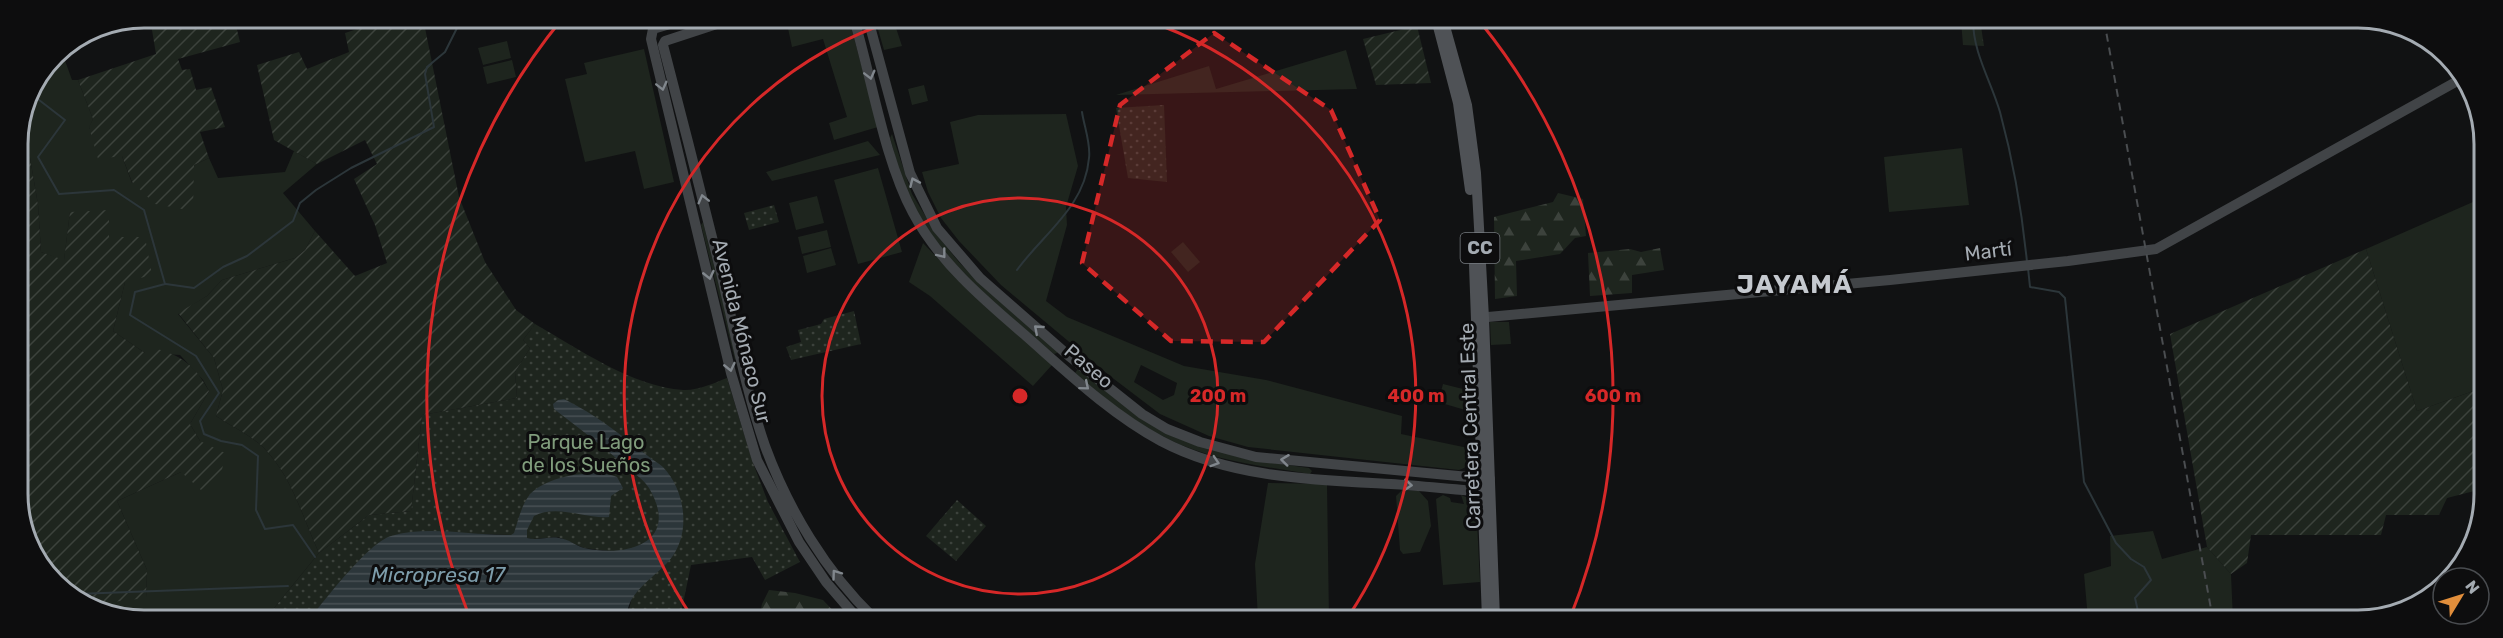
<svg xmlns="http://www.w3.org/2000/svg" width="2503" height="638" viewBox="0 0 2503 638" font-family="Rubik,sans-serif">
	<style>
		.grass { fill: #1e251e; fill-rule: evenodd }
		.forest { fill: url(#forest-firs) }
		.park { fill: url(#park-dots) }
		.garden { fill: url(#garden-furrows) }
		.water { fill: url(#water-rules) }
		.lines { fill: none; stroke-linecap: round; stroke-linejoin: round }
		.stream { stroke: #2c363a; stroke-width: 2 }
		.secondary { stroke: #414447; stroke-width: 10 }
		.primary { stroke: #4f5256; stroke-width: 10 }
		.rail { stroke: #4a4d50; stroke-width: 2; stroke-dasharray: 8 6; stroke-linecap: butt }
		.oneway { stroke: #81878d }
		.marked { fill: #d62828; fill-opacity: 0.2; stroke: #d62828; stroke-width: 4.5; stroke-dasharray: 12 8; stroke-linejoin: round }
		.ring { fill: none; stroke: #d62828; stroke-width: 3 }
		.labels { text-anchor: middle; stroke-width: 6; stroke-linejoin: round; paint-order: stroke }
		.shield { fill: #0d0d0e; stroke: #777c81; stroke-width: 1.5 }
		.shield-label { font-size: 18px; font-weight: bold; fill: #a4abb2 }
		.street-label { font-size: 20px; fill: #a4abb2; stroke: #0d0d0e }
		.park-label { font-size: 20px; fill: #809c7c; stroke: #0d0d0e }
		.water-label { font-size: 21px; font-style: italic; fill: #7d9dab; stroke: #0d0d0e }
		.district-label { font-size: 26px; font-weight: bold; letter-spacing: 1.5px; fill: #c5c9cf; stroke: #0d0d0e }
		.rim { fill: none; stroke: #a4abb2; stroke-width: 3 }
		.centre { fill: #d62828; stroke: #0d0d0e; stroke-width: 3 }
		.ring-label { font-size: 18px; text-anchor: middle; font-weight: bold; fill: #d62828; stroke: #0d0d0e; stroke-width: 6; stroke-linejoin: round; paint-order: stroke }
	</style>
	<defs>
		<pattern id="forest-firs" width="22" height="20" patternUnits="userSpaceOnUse" patternTransform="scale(1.5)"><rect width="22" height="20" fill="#1e251e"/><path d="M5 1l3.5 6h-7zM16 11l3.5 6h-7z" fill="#3c423c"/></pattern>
		<pattern id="park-dots" width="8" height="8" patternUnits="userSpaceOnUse" patternTransform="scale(1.5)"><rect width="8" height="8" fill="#1e251e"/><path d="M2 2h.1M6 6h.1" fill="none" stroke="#3c423c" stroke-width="1.8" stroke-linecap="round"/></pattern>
		<pattern id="garden-furrows" width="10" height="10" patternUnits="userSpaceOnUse" patternTransform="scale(1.5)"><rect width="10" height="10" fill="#1e251e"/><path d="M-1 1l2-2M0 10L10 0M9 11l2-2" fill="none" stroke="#3c423c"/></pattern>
		<pattern id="water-rules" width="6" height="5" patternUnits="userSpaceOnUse" patternTransform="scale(1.5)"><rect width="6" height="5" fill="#2c363a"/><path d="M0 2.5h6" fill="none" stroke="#485054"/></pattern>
	</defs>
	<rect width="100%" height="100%" fill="#111213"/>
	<path class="grass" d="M786,19H849L878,127L834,140L829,123L847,117L823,39L792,47Z
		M875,19H893L902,46L884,50Z
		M507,41L511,58L483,65L478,48Z
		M644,49L674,182L644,189L635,151L585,162L565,79L587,74L584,63Z
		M1346,50L1357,89L1116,95L1209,66L1216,89Z
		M55,55H63L72,80H78L93,119L89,128L122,156L132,183L194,165L209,158L218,178L285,172L294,151L317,164L283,193L315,231L305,250L295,258L222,280L207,296L178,314L214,358L223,390L216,416C231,426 250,435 263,447C292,476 302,516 319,553L266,618L120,617L95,604L146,597L147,570L117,501L181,472L200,441L190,424L209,391L203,380L180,355L145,353L113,331L125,282L109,237L70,212L64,261L41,252L38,205L23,116L28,96Z
		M512,60L516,77L487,84L483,67Z
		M924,85L928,101L912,105L908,89Z
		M1066,114L1078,166L1066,207L1067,225L1046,301L1067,317L1184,366L1266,380L1402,416L1401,434L1473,449C1472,460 1471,466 1459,470L1248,447L1209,436L1160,414L1110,376L1001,285L959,241L941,218L928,192L922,172L959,164L950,122L978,115ZM1141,365L1177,383L1174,395L1163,400L1134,382Z
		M892,134L912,194L937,235L958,261L981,285L1057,350V353L1054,354C1000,308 942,263 910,199C900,181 896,158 890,138Z
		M868,141L880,155L772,181L766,172Z
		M1962,148L1969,205L1889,212L1884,157Z
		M878,168L902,252L858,264L834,180Z
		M817,196L824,223L796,230L789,203Z
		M2482,198V388L2417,411L2366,249Z
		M703,222L737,358L735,360L701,225Z
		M827,230L831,247L802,254L798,237Z
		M1183,242L1200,262L1188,272L1171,252Z
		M923,243L958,279L1052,365L1033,386L930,296L909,282Z
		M831,248L836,265L807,273L803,256Z
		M1490,322H1509L1511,344L1491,345Z
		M1078,369L1195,444L1246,459L1309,468L1312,471L1310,474C1262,466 1213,461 1168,439C1134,422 1104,398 1075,373Z
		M1443,384L1471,391L1472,412L1438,402Z
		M1268,483L1327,484L1329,619H1258L1255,564Z
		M1402,490L1419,491L1428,501L1431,526L1420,552L1403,554L1400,550L1396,496Z
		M1443,495L1450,498L1451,502L1464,504L1461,495L1476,501L1480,582L1443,585L1436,499Z
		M2153,531L2162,559L2207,547L2231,574L2233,620L2088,619L2084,574L2111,566L2110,536Z"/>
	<path class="forest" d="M1961,20H1980L1984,46L1963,45Z
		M1558,193L1583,199L1586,236L1575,238L1560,254L1516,261L1517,296L1495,299L1494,217L1553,202Z
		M1660,248L1664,270L1632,275V293L1590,296L1588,253L1630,249L1641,252Z
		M769,590L795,593L823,600L840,618H759L762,604Z"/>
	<path class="park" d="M1164,105L1167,182L1128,178L1116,108Z
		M774,205L779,222L749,230L744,213Z
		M854,311L861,344L791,360L786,347L801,342L798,330L821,324L824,319Z
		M535,324C577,348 633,387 683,390C697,391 714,383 727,378L753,463L768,502L800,562L765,580L752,557L691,565L680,618H627L632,597L617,552L584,548L558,537L532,539L511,535L421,532L380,542L340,582L310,618H266L319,553L369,515L411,511L422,415L517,398L515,372L530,348L523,340Z
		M957,500L986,526L956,561L926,536Z"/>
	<path class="garden" d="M150,18H234L240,42L178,59L182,70L190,69L196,90L211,87L225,127L200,132L209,158L194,165L193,211L155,204L132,182L122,156L98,159L89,127L93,119L78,80L156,54Z
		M391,18H423L459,197L485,262L516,310L535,324L523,340L530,348L515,372L517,398L422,415L411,511L369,515L319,553C302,516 292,476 263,447C250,435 231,426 216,416L223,390L214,358L178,313L207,296L222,280L295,258L305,250L315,231L355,276L387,263L375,225L354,179L377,164L365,140L317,164L274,140L257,65L299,52L307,69L349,52L345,33Z
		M1417,26L1431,83L1376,85L1363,39Z
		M23,116L38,205L41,252L64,260L70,212L109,210V237H145L152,275L125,282L113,331L145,353L154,348C182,356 194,364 209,391L190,424L200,441L225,453L221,476L201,490L181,472L117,501L147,570L146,598L95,604L55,583L21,518L18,137Z
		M2366,249L2417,411L2482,388V489L2447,498L2439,515H2386L2381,535H2251L2247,563L2231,574L2207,547L2170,334Z"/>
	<path class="water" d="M564,399C595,414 621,435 648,456C652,460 659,463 663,467C685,490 691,531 672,557C657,577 626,591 627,618H310C327,598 368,543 391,536C429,525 472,536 511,535L514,533C518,521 521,507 528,497C543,476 595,468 617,477L623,488L611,496L609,517C585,519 557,504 534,516L527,530V538C538,541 549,536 559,538C569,539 576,546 584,548C628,558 681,542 649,488C644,480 636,475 629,469C605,448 579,428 554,409L553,404L558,400Z"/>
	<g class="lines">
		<path class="stream" d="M1973,20C1973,53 1991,81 2000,112C2013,160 2022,212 2027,262
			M30,93L65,120L38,157L59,194L114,190L144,210L165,284L135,292L130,315L196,356L219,393L200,421L204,434L221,441L242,445L258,456L256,510L265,529L293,525L315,557
			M2028,268L2030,287L2059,292L2065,298L2084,482L2116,543L2131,559L2144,567L2151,580L2135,598L2140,620
			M1017,270C1043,234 1085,207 1089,158C1091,144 1084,126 1082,112
			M166,284L194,288L223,267L247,256L293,221L300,203L316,190L351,168L434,127L425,74L427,67L445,52L462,18
			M76,594L288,586"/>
		<path class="secondary" d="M687,19L653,29L651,39L731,373L757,460L799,542L826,582L857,618
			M732,19L665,41L663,45C682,118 701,192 719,265C734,326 745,388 765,446C788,509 826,572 874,618
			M854,19C872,79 884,159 913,213C939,262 984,300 1026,336C1068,373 1111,414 1161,441C1231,478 1314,480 1391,484C1424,486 1457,490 1490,492
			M868,19L910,173L937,228L980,278L1069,356L1142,414L1167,429L1200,442L1256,457L1490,479
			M1477,318L1890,280L2068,261L2156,249L2461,79"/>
		<path class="primary" d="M1436,19L1458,103L1470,190
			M1443,19L1467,105L1476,173L1484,318L1495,619
			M1474,265L1487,619"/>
		<path class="rail" d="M2104,20L2213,620"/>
	</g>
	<defs><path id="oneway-chevron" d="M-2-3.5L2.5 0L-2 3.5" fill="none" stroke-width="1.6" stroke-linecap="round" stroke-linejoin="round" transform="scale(1.5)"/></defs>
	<g class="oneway">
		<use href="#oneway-chevron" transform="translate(870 75) rotate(76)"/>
		<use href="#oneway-chevron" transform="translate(662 86) rotate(76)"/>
		<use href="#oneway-chevron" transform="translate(914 182) rotate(-114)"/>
		<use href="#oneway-chevron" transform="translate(703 199) rotate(-104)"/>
		<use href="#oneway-chevron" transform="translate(942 254) rotate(52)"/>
		<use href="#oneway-chevron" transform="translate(709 275) rotate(77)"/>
		<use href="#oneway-chevron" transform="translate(1038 329) rotate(-139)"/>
		<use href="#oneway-chevron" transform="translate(730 367) rotate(77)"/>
		<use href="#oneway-chevron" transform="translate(1085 386) rotate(40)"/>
		<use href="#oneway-chevron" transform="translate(1285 460) rotate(-173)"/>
		<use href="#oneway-chevron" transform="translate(1215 462) rotate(18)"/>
		<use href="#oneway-chevron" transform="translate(1408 485) rotate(5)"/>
		<use href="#oneway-chevron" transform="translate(836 574) rotate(-126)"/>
	</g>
	<path class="marked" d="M1214,33L1331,110L1380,220L1264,342L1171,341L1082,263L1120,105Z"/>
	<g class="ring">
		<circle cx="1020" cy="396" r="198"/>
		<path d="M692 617A396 396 0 0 1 898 19M1142 19A396 396 0 0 1 1348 617"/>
		<path d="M468 613A593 593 0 0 1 562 19M1481 23A593 593 0 0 1 1570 618"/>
	</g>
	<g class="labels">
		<rect class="shield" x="1460.5" y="233" width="39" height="30" rx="4.5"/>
		<g class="shield-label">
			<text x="1480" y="254">CC</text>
		</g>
		<g class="street-label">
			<text transform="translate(1988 251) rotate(-7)" y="7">Martí</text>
			<text transform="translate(742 331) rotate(76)" y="7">Avenida Mónaco Sur</text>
			<text transform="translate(1089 366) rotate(40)" y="7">Paseo</text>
			<text transform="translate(1470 426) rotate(-92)" y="7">Carretera Central Este</text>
		</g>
		<g class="park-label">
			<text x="586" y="449">Parque Lago<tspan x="586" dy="23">de los Sueños</tspan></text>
		</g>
		<g class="water-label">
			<text x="438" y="582">Micropresa 17</text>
		</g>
		<g class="district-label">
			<text x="1795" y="293">JAYAMÁ</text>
		</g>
	</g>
	<path d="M0 0H2503V638H0ZM144 28H2358A116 116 0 0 1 2474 144V494A116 116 0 0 1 2358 610H144A116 116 0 0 1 28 494V144A116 116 0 0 1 144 28Z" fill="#0d0d0e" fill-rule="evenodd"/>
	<path class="rim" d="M144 28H2358A116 116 0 0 1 2474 144V494A116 116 0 0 1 2358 610H144A116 116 0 0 1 28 494V144A116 116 0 0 1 144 28Z"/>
	<circle cx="1020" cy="396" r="9" class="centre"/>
	<g class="ring-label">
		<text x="1218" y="402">200 m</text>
		<text x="1416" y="402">400 m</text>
		<text x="1613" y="402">600 m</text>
	</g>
	<g transform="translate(2461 596) rotate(52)"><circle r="28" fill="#0d0d0e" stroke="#494c50" stroke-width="1.5"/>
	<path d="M0-4.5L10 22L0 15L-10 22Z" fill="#e18e3b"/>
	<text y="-9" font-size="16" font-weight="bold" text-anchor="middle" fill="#a4abb2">N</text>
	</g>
</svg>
